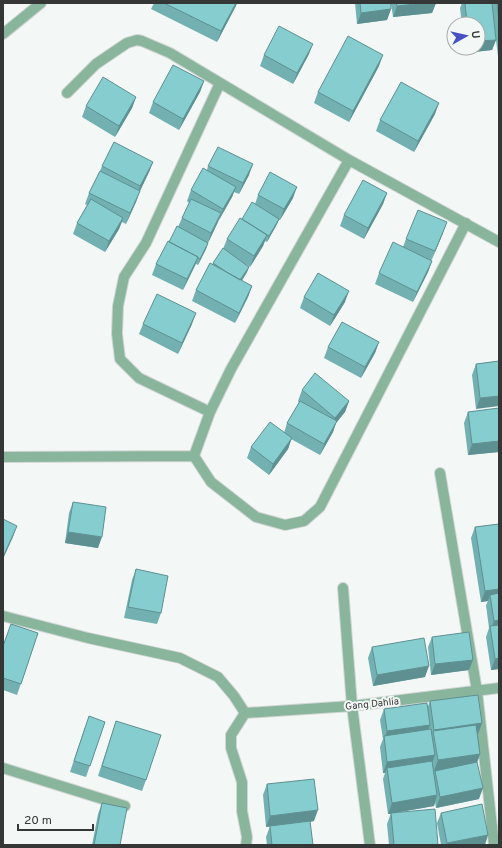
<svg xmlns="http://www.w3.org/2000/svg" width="502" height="848" viewBox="0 0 502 848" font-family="Overpass,sans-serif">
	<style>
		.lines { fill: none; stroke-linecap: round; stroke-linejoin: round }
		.street-casing { stroke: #d1d5d4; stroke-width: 12 }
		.street { stroke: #89b59c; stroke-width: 10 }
		.wall { fill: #73b0b2 }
		.shaded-wall { fill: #5e9091 }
		.building { fill: #86cdcf; stroke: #5e9091 }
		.labels { text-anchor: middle; stroke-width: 4; stroke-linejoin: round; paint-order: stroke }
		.street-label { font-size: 10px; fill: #353736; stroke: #f3f8f7 }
	</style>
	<rect width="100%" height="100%" fill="#f3f8f7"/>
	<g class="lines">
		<defs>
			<path id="street" d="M3,34L41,3
				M67,93L96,64L127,43L137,40L142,41L170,53L349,160L499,242
				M349,160L231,369L210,412L194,456L211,482L256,517L285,525L304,521L320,507L466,223
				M210,412L139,378L120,359L117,334L118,306L124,277L146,243L220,83
				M3,457L194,456
				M440,473L477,691L494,845
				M343,588L352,706L370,845
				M3,616L88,638L180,658L218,677L234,696L245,713
				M245,713L352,706L499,688
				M245,713L231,735V748L242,782V811L247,837L246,845
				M3,768L125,806"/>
		</defs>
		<use href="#street" class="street-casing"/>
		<use href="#street" class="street"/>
	</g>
	<path class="wall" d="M154,3H237L217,42L151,9Z
		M355,3H391V9L387,20L357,24Z
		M391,3H436L432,13L393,17Z
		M462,3H499V64L496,40L492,50L465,53L464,48H478V24H462L460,8Z
		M309,54L293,84L260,66L264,55Z
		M379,66L349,122L314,103L318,92Z
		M204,81L200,92L179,130L149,113L153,102Z
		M136,97L132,108L115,137L82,117L86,106Z
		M435,114L414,152L376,131L380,120Z
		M153,162L149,172L140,191L136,202L126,224L122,222L119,229L105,252L73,234L77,223L87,205L85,204L89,193L100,171L102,166Z
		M208,166L249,175L239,194L234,192L232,197L219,220L208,243L206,249L198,265L196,264L183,290L152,275L156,264L178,227L182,218L189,203L187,201L191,190L207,170Z
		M387,193L383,204L364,239L340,226L344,215Z
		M258,195L293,198L280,220H279L277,224L267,242L265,241L263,246L250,267L246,264L249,267L247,272L242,281L252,286L248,297L235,323L192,301L196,290L213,263L223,249L227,239L255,204Z
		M443,233L431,261H432L428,272L413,302L375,284L379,273L403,247L406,239Z
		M304,297L345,302L330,326L300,308Z
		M143,324H192L178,354L139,334Z
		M379,342L375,353L361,378L324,358L328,347Z
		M499,361L476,409L472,375L476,364Z
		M302,390L349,401L345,412L336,423L333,432L320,455L291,439L288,449L269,475L247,458L251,447L284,433L287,423L299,403L298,401Z
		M499,408V452L468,455L464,423L468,412Z
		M73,502L98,548L65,543L69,513Z
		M499,524V669L491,670L486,637L489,628L486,605L488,601L481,602L471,538L475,527Z
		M136,569L161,613L157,624L124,618L132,580Z
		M38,633L17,695L3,690V645Z
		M432,637L469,670L431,675L428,647Z
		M372,647L425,677L373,686L368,658Z
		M430,701L482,723L478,734L480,754L477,763L479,799L436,808L435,802L434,806L388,814L383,779L385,773H383L380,747L383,739L380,720L384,709H427Z
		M116,721L146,780L142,791L98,776Z
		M499,721V733L498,724Z
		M105,722L86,777L70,772L85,727Z
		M267,784L314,821L310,822L313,845H267L266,837L270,826L266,827L263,795Z
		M102,803L120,845H92L98,814Z
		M391,813L438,845H389L387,824Z
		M441,813L485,845H441L437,823Z"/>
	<path class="shaded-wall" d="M236,3H237L236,6L217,42L221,31Z
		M425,3H436L432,13L393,17L397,6Z
		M391,9L387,20L357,24L361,13Z
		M496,40L492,50L465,53L467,48H478V41Z
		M313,44L309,54L293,84L297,73Z
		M383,55L379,66L349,122L353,111Z
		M204,81L200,92L179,130L183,119Z
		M136,97L132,108L115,137L119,126Z
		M439,103L435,114L414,152L418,141Z
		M153,162L149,172L137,197L140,186Z
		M253,164L249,175L239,194L243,183Z
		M236,187L232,197L219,220L223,209Z
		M297,187L293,198L280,220L284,209Z
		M140,191L136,202L126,224L130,213Z
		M387,193L383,204L364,239L368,228Z
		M221,213L217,224L208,243L211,233Z
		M123,218L119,229L105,252L109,241Z
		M279,219L277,224L267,242L269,236Z
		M447,222L443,233L431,262L435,251Z
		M267,235L263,246L250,267L254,256Z
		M208,243L206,249L198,265L200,259Z
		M198,257L194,267L183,290L187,279Z
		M432,261L428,272L413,302L417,292Z
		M249,267L247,272L237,287L239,281Z
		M252,286L248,297L235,323L239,313Z
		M349,291L345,302L330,326L334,315Z
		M196,313L192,324L178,354L182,343Z
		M379,342L375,353L361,378L365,367Z
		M499,396V406L476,409L480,398Z
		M349,401L345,412L336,423L333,432L320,455L335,418Z
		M292,438L288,449L269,475L273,464Z
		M499,441V452L468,455L472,444Z
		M17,526L13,537L3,559V557Z
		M68,532L102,537L98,548L65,543Z
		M499,589V599L490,595L488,601L481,602L485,591Z
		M499,620V630H491L494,621Z
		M499,658V669L491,670L495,659Z
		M473,660L469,670L431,675L435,664Z
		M429,666L425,677L373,686L377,675Z
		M482,723L478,734L435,740L434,732V730Z
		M430,725L426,736L384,739L387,731Z
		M480,754L476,765L434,771L438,760Z
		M435,755L431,766L387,768L385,773H383L387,762Z
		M483,788L479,799L436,808L440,797Z
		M437,795L434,806L388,814L392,803Z
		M318,810L314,821L266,827L270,816Z
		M488,835L485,845H446L447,843Z"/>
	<path class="building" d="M164,3H236L221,31Z
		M360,3H391V9L361,13Z
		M396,3H425L397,6Z
		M465,3H492L496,40L478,41V24H467Z
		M497,3H499V21Z
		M279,26L313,44L297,73L264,55Z
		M348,36L383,55L353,111L318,92Z
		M173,65L204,81L183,119L153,102Z
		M103,77L136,97L119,126L86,106Z
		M401,82L439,103L418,141L380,120Z
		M114,142L153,162L140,186L102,166Z
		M218,147L253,164L243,183L208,166Z
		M203,168L236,187L223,209L191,190Z
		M100,171L140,191L130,213L89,193Z
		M270,172L297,187L284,209L258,195Z
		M363,180L387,193L368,228L344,215Z
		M91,199L123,218L109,241L77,223Z
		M191,199L221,213L211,233L182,218Z
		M252,202L279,219L269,236L242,219Z
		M418,210L447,222L435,251L406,239Z
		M240,218L267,235L254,256L227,239Z
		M177,226L208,243L200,259L198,258V257L169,242Z
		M168,241L198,257L187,279L156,264Z
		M393,242L432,261L417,292L379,273Z
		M223,248L249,267L240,280L228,273L213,263Z
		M210,263L252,286L239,313L196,290Z
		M318,273L349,291L334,315L304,297Z
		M157,294L196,313L182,343L143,324Z
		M342,322L379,342L365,367L328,347Z
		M499,361V396L480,398L476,364Z
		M315,373L349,401L335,418L302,390Z
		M300,401L337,421L324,444L287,423Z
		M499,408V441L472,444L468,412Z
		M270,422L292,438L273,464L251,447Z
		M73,502L106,507L102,537L68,532Z
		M3,519L17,526L3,557Z
		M499,524V589L485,591L475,527Z
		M136,569L168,576L161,613L128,607Z
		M499,593V620L494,621L490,595Z
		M11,624L38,633L21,684L3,678V646Z
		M499,625V658L495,659L490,626Z
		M469,632L473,660L435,664L432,637Z
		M424,638L429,666L377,675L372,647Z
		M478,695L482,723L434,730L430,701Z
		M427,703L430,725L387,731L384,709Z
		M89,716L105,722L90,766L74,761Z
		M116,721L161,735L146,780L102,766Z
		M476,725L480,754L438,760L433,731Z
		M431,729L435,755L387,762L384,736Z
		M432,761L437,795L392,803L387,768Z
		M477,762L483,788L440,797L435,771Z
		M314,779L318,810L270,816L267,784Z
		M102,803L127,808L120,845H94Z
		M482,804L488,835L447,843L441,813Z
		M435,809L438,845H394L391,813Z
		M310,821L313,845H272L270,826Z"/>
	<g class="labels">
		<g class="street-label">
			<text transform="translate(372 703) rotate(-6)" y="4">Gang Dahlia</text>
		</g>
	</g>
	<rect width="502" height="848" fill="none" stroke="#353736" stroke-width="8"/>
	<g transform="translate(466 36) rotate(82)"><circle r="19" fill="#f3f8f7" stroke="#a7abaa"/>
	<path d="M0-3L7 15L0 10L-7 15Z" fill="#4850c5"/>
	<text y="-6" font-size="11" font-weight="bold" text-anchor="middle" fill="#353736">U</text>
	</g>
	<path d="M18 824v6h75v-6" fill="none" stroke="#353736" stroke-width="2"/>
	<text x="24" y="824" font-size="12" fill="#353736" stroke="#f3f8f7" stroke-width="3" paint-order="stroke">20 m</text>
</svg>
